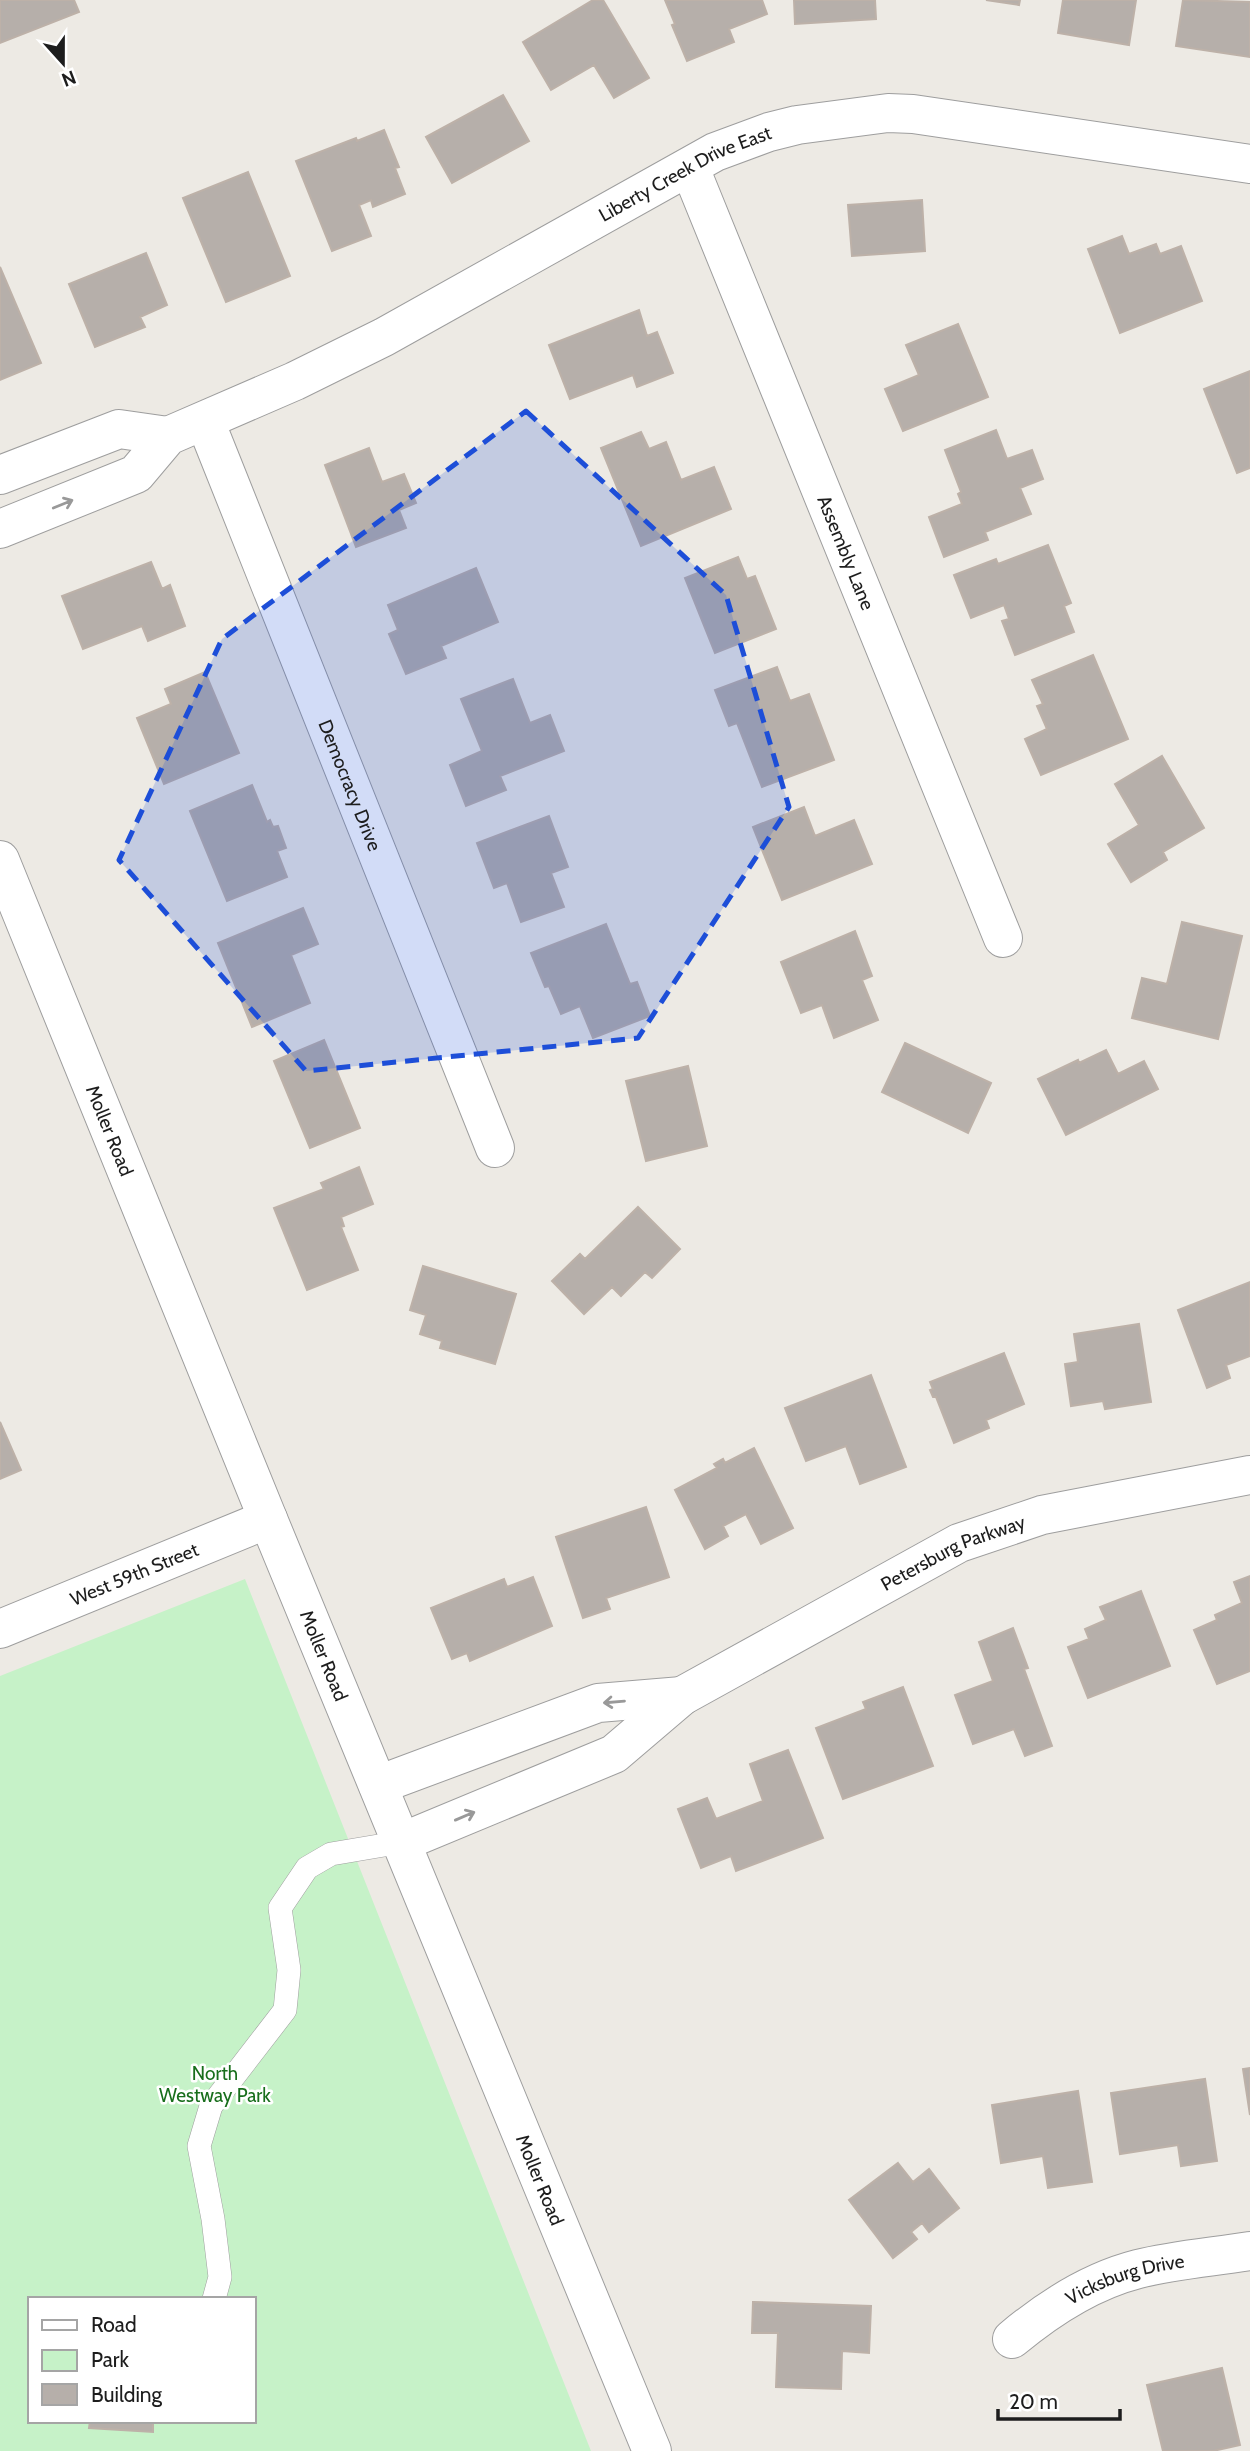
<svg xmlns="http://www.w3.org/2000/svg" width="1250" height="2451" viewBox="0 0 1250 2451" font-family="Cabin,sans-serif">
	<style>
		.park { fill: #c6f2c8; fill-rule: evenodd }
		.building { fill: #b6afaa; stroke: #bdb1a8; stroke-width: 2 }
		.lines { fill: none; stroke-linecap: round; stroke-linejoin: round }
		.service-casing { stroke: #9e9e9e; stroke-width: 24 }
		.minor-casing { stroke: #9e9e9e; stroke-width: 40 }
		.tertiary-casing { stroke: #9e9e9e; stroke-width: 40 }
		.service { stroke: #fff; stroke-width: 23 }
		.minor { stroke: #fff; stroke-width: 38 }
		.tertiary { stroke: #fff; stroke-width: 38 }
		.oneway { stroke: #999 }
		.marked { fill: #1d4ed8; fill-opacity: 0.2; stroke: #1d4ed8; stroke-width: 5; stroke-dasharray: 14 9; stroke-linejoin: round }
		.labels { text-anchor: middle; stroke-width: 5; stroke-linejoin: round; paint-order: stroke }
		.street-label { font-size: 19px; fill: #1d1d1d; stroke: #fff }
		.park-label { font-size: 19px; fill: #186e1c; stroke: #fff }
	</style>
	<rect width="100%" height="100%" fill="#edeae4"/>
	<path class="park" d="M245,1579L591,2451H0V1676ZM30,2299H254V2421H30Z"/>
	<path class="building" d="M0,0H74L79,12L0,43Z
		M593,0H603L649,78L614,98L594,65L551,90L523,42Z
		M665,0H762L767,14L729,29L734,42L687,61L672,25L675,24Z
		M794,0H875L876,19L795,24Z
		M986,0H1020L1019,5Z
		M1063,0H1136L1129,45L1058,33Z
		M1183,0L1250,2V57L1176,46Z
		M503,95L529,141L452,183L426,137Z
		M384,130L399,167L395,168L405,194L373,207L371,200L359,205L371,236L332,251L296,161L356,138L357,141Z
		M248,172L290,276L226,302L183,198Z
		M922,200L925,251L852,256L848,205Z
		M1122,236L1129,254L1156,244L1160,254L1181,246L1202,301L1120,333L1088,249Z
		M146,253L167,305L140,317L145,327L95,347L69,284Z
		M0,267L41,363L0,380Z
		M639,310L647,336L657,332L673,373L637,387L633,375L570,399L549,345Z
		M958,324L988,397L903,431L885,389L919,375L906,345Z
		M1250,371V468L1237,473L1204,389Z
		M996,430L1007,459L1032,450L1043,479L1020,488L1031,514L985,532L988,540L944,557L929,517L962,504L958,494L961,492L945,450Z
		M641,432L649,449L666,442L681,480L714,467L731,509L641,546L601,448Z
		M369,448L382,482L404,474L416,503L399,510L406,528L356,547L325,465Z
		M1048,545L1071,603L1064,606L1074,632L1015,655L1002,621L1009,619L1004,605L971,618L954,575L996,559L998,564Z
		M738,557L747,579L755,576L776,629L715,653L685,578Z
		M151,562L162,589L170,585L185,626L148,641L142,626L83,649L62,596Z
		M476,568L498,622L441,646L446,658L406,674L389,634L398,630L388,605Z
		M1093,655L1128,739L1041,775L1025,739L1047,729L1037,706L1043,704L1032,680Z
		M777,667L790,701L809,694L834,760L762,787L737,723L729,726L715,690Z
		M205,672L239,753L164,784L137,718L171,704L165,689Z
		M513,679L530,723L550,715L564,751L500,776L506,790L466,806L450,765L482,751L461,699Z
		M1162,756L1204,828L1163,852L1167,860L1131,882L1108,844L1139,825L1115,784Z
		M252,785L267,822L270,820L273,827L278,826L286,848L277,851L287,877L227,901L190,811Z
		M804,807L815,836L854,820L872,864L782,900L753,827Z
		M549,816L568,867L551,873L564,907L521,922L507,883L494,888L477,843Z
		M303,908L318,944L291,955L310,1003L252,1027L218,943Z
		M1182,922L1242,936L1218,1039L1132,1018L1142,978L1167,984Z
		M606,924L630,984L637,982L650,1016L593,1038L580,1006L561,1014L549,986L545,987L531,953Z
		M855,931L872,976L862,980L878,1020L834,1038L822,1005L801,1013L781,962Z
		M324,1040L360,1128L310,1148L274,1061Z
		M905,1043L991,1083L968,1133L882,1092Z
		M1106,1050L1118,1074L1144,1061L1158,1089L1066,1135L1038,1079L1078,1060L1079,1063Z
		M688,1066L707,1146L646,1161L626,1081Z
		M359,1167L373,1204L341,1217L344,1226L341,1227L358,1270L307,1290L274,1208L324,1189L321,1183Z
		M638,1207L680,1249L652,1278L645,1272L621,1296L612,1287L584,1314L552,1281L580,1254L585,1259Z
		M423,1266L516,1294L495,1364L440,1348L442,1341L420,1334L426,1315L410,1310Z
		M1250,1282V1356L1226,1365L1230,1378L1207,1388L1178,1310Z
		M1139,1324L1151,1402L1105,1409L1103,1401L1071,1406L1065,1364L1078,1362L1074,1334Z
		M1004,1353L1024,1404L986,1420L989,1428L954,1443L936,1397H933L930,1390L933,1389L930,1382Z
		M871,1375L906,1467L860,1484L846,1446L806,1461L785,1408Z
		M0,1422L21,1470L0,1479Z
		M754,1448L793,1528L761,1544L746,1514L723,1526L728,1536L705,1549L675,1490L717,1468L714,1464L723,1459L725,1463Z
		M646,1507L669,1577L606,1598L610,1609L583,1618L556,1537Z
		M1250,1576V1671L1217,1684L1194,1630L1217,1620L1215,1615L1242,1603L1234,1582Z
		M533,1577L552,1626L470,1661L467,1653L452,1659L431,1608L504,1579L507,1587Z
		M1141,1591L1170,1666L1088,1698L1068,1647L1089,1639L1085,1629L1106,1620L1100,1607Z
		M1013,1628L1028,1668L1024,1669L1052,1746L1025,1756L1014,1729L973,1744L955,1695L993,1681L979,1642Z
		M903,1687L933,1766L843,1799L816,1728L866,1709L863,1702Z
		M788,1750L823,1838L736,1871L731,1856L701,1868L678,1809L707,1798L716,1819L763,1801L750,1764Z
		M1250,2068V2115L1243,2069Z
		M1205,2079L1217,2161L1181,2166L1178,2145L1120,2154L1111,2093Z
		M1078,2091L1092,2182L1048,2188L1043,2156L1001,2163L992,2105Z
		M898,2163L913,2182L929,2169L959,2208L929,2232L922,2223L911,2232L917,2239L893,2258L849,2200Z
		M753,2302L871,2306L869,2353L842,2351L841,2389L776,2387L778,2333H752Z
		M1222,2368L1240,2445L1213,2451H1163L1147,2385Z
		M90,2421H153V2432L89,2428Z"/>
	<g class="lines">
		<defs>
			<path id="service" d="M214,2299L220,2277L213,2219L199,2146L211,2106L285,2010L289,1970L280,1908L307,1868L331,1854L402,1842"/>
			<g id="minor">
				<path id="s1" d="M690,168L1003,938"/>
				<path id="s2" d="M205,421L495,1148"/>
				<path d="M0,475L119,429L168,436"/>
				<path id="s3" d="M0,529L136,474L168,436L295,381L384,337L715,152L769,132L797,125L888,113L913,114L1250,164"/>
				<path d="M378,1785L598,1703L682,1696"/>
				<path id="s4" d="M402,1842L614,1754L682,1696L959,1543L1042,1515L1250,1475"/>
				<path id="s5" d="M1012,2339C1049,2308 1091,2281 1138,2269C1174,2260 1213,2257 1250,2251"/>
			</g>
			<g id="tertiary">
				<path id="s6" d="M0,860L268,1519L652,2451"/>
				<path id="s7" d="M0,1629L268,1519"/>
			</g>
		</defs>
		<use href="#service" class="service-casing"/>
		<use href="#minor" class="minor-casing"/>
		<use href="#tertiary" class="tertiary-casing"/>
		<use href="#service" class="service"/>
		<use href="#minor" class="minor"/>
		<use href="#tertiary" class="tertiary"/>
	</g>
	<defs><path id="oneway-shaft" d="M-6 0H5M1.5-3L5.5 0L1.5 3" fill="none" stroke-width="1.6" stroke-linecap="round" stroke-linejoin="round" transform="scale(1.75)"/></defs>
	<g class="oneway">
		<use href="#oneway-shaft" transform="translate(63 504) rotate(-22)"/>
		<use href="#oneway-shaft" transform="translate(614 1702) rotate(175)"/>
		<use href="#oneway-shaft" transform="translate(465 1816) rotate(-23)"/>
	</g>
	<path class="marked" d="M526,411L726,595L789,807L638,1038L306,1071L119,860L222,639Z"/>
	<g class="labels">
		<g class="street-label">
			<text dy="7" stroke="none"><textPath href="#s3" startOffset="777">Liberty Creek Drive East</textPath></text>
			<text dy="7" stroke="none"><textPath href="#s1" startOffset="415">Assembly Lane</textPath></text>
			<text dy="7" stroke="none"><textPath href="#s2" startOffset="392">Democracy Drive</textPath></text>
			<text dy="7" stroke="none"><textPath href="#s6" startOffset="292">Moller Road</textPath></text>
			<text dy="7" stroke="none"><textPath href="#s4" startOffset="626">Petersburg Parkway</textPath></text>
			<text dy="7" stroke="none"><textPath href="#s7" startOffset="145">West 59th Street</textPath></text>
			<text dy="7" stroke="none"><textPath href="#s6" startOffset="859">Moller Road</textPath></text>
			<text dy="7" stroke="none"><textPath href="#s6" startOffset="1426">Moller Road</textPath></text>
			<text dy="7" stroke="none"><textPath href="#s5" startOffset="130">Vicksburg Drive</textPath></text>
		</g>
		<g class="park-label">
			<text x="215" y="2080">North<tspan x="215" dy="22">Westway Park</tspan></text>
		</g>
	</g>
	<rect x="28" y="2297" width="228" height="126" fill="#ffffff" stroke="#a5a5a5" stroke-width="2"/>
	<rect x="42" y="2320" width="35" height="10" fill="#ffffff" stroke="#a5a5a5" stroke-width="2"/>
	<text x="91" y="2332" font-size="21" fill="#1d1d1d">Road</text>
	<rect x="42" y="2350" width="35" height="21" fill="#c6f2c8" stroke="#a5a5a5" stroke-width="2"/>
	<text x="91" y="2367" font-size="21" fill="#1d1d1d">Park</text>
	<rect x="42" y="2384" width="35" height="21" fill="#b6afaa" stroke="#a5a5a5" stroke-width="2"/>
	<text x="91" y="2402" font-size="21" fill="#1d1d1d">Building</text>
	<g transform="translate(63 63) rotate(159)" stroke="#ffffff" stroke-width="5" paint-order="stroke">
	<path d="M0-5L12 26L0 18L-12 26Z" fill="#1d1d1d"/>
	<text y="-10" font-size="19" font-weight="bold" text-anchor="middle" fill="#1d1d1d">N</text>
	</g>
	<path d="M998 2409v10h122v-10" fill="none" stroke="#1d1d1d" stroke-width="3.5"/>
	<text x="1009" y="2409" font-size="21" fill="#1d1d1d" stroke="#ffffff" stroke-width="5" paint-order="stroke">20 m</text>
</svg>
